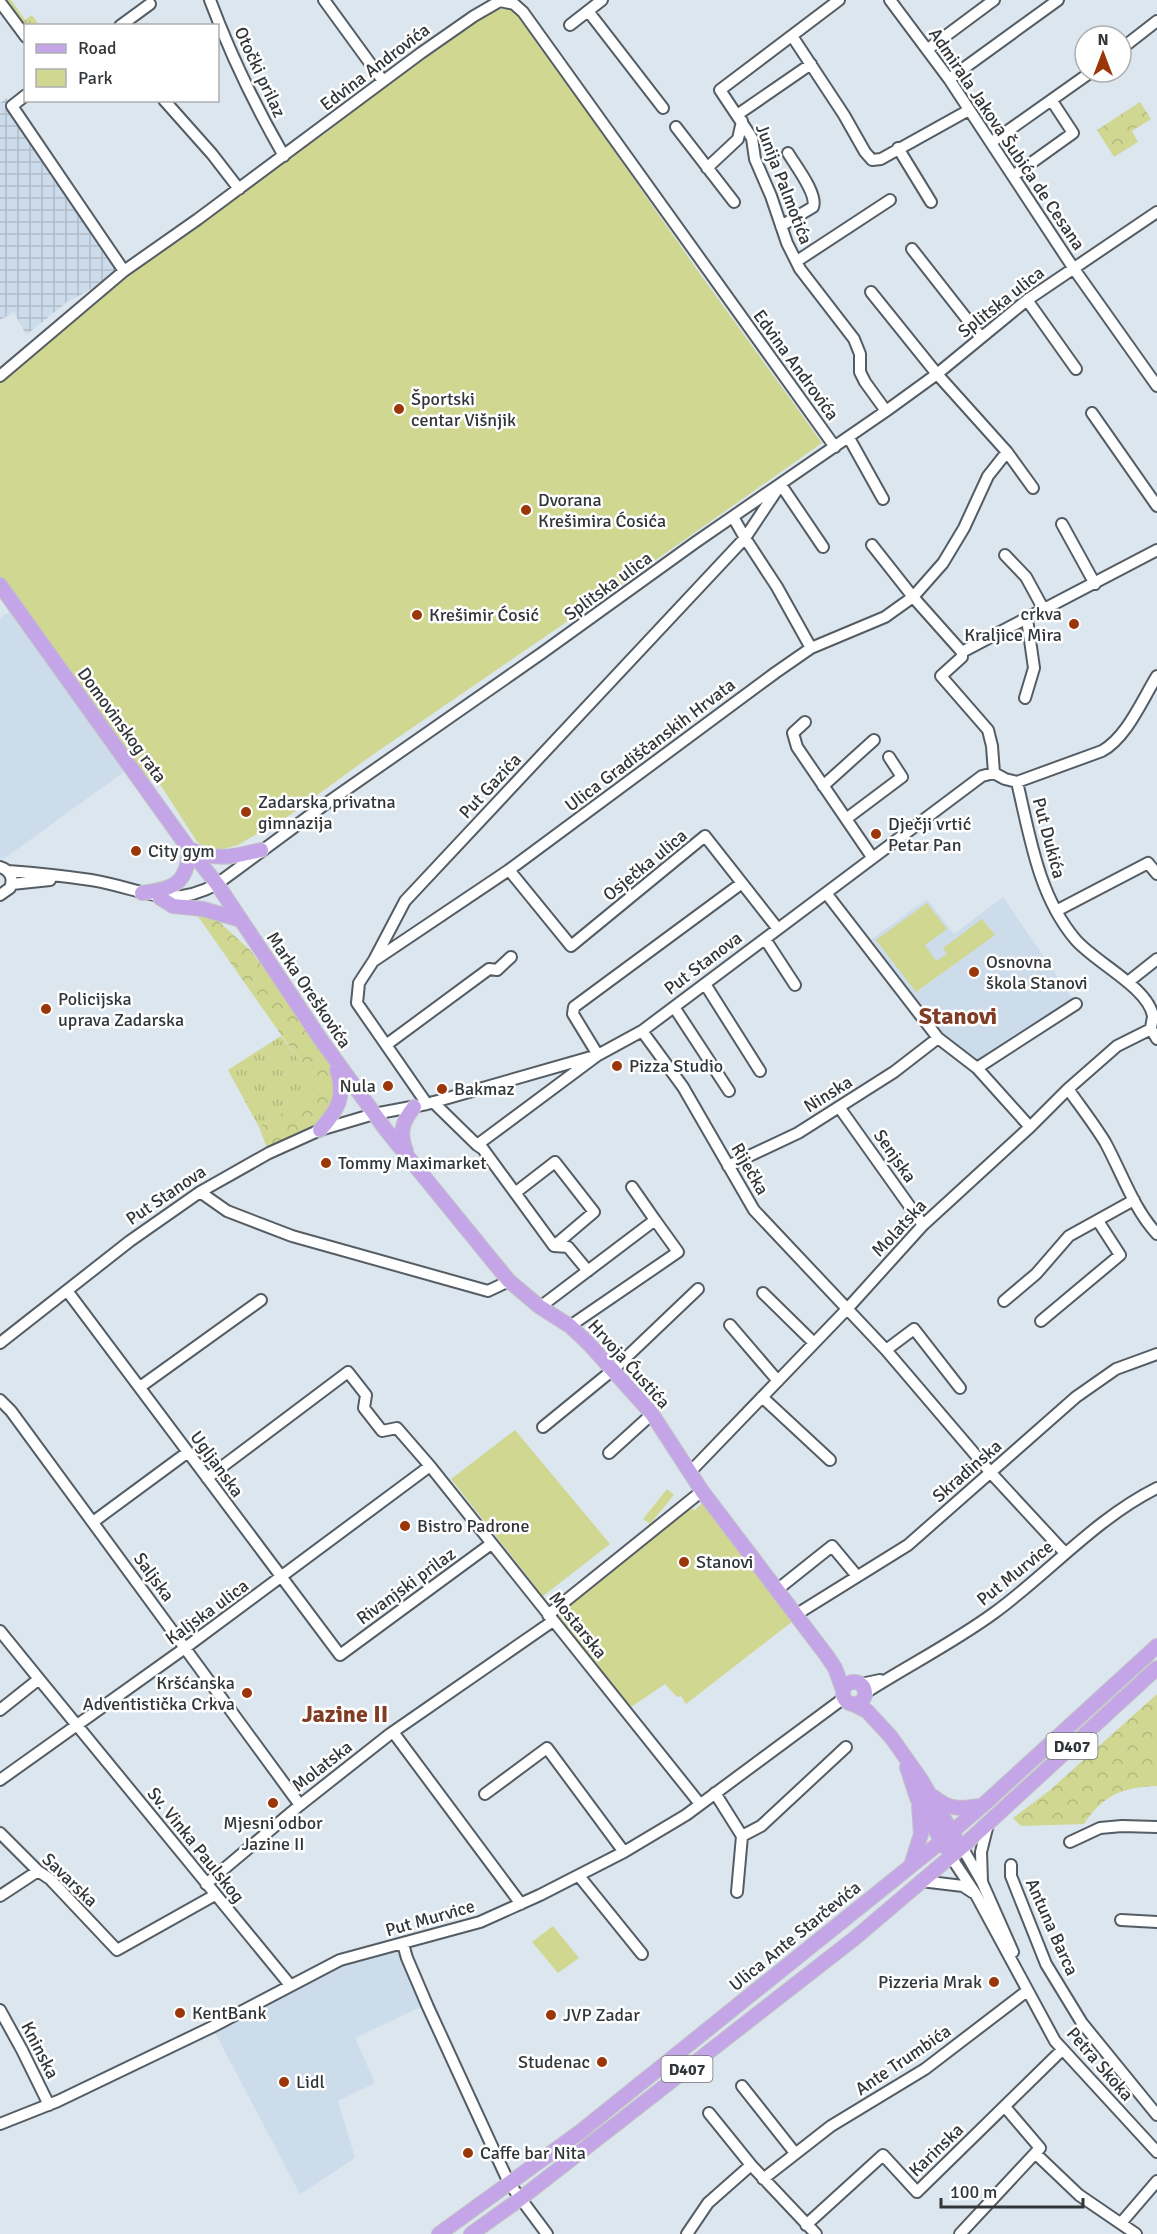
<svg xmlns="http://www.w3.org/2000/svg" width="1157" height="2234" viewBox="0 0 1157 2234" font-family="Signika,sans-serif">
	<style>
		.built { fill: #ccdcea }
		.industrial { fill: url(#industrial-grid) }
		.grass { fill: url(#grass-tufts) }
		.forest { fill: url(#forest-crowns) }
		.park { fill: #d0d791 }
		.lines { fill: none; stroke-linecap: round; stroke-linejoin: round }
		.minor-casing { stroke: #555d64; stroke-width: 14 }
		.major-casing { stroke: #c2c3c4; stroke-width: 16 }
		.minor { stroke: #fff; stroke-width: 10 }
		.major { stroke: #c4a6e8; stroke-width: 14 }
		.poi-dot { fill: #9b3608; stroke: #fff; stroke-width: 2 }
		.labels { text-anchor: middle; stroke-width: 5; stroke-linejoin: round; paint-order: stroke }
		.shield { fill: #fff; stroke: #707274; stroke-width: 1.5 }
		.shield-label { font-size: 16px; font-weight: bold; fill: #323639 }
		.street-label { font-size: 18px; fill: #323639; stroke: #fff }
		.poi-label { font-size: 18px; fill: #323639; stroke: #fff; text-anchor: start }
		.district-label { font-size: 24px; font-weight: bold; fill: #803c24; stroke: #fff }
	</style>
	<defs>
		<pattern id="industrial-grid" width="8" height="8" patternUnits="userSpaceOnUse" patternTransform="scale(1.5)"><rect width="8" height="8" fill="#ccdcea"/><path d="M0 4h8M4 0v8" fill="none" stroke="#b0bdc9"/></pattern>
		<pattern id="grass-tufts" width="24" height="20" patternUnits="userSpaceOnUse" patternTransform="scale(1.5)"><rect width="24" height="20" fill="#d0d791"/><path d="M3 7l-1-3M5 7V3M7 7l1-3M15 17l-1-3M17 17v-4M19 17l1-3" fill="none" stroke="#b3b97e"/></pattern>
		<pattern id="forest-crowns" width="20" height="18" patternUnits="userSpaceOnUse" patternTransform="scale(1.5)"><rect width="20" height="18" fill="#d0d791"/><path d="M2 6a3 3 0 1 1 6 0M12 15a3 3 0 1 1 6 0" fill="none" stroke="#b3b97e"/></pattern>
	</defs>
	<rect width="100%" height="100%" fill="#dce6ef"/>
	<path class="built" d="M16,607L131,767L2,860L0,857V618Z
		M1003,897L1076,1004L977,1068L938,1038L872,939L927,899L954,934Z
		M403,1944L428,2007L416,2009L355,2038L375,2083L338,2101L355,2158L300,2194L212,2027L340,1960Z"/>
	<path class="industrial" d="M7,98L124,271L67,302L26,335L14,312L0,320V103Z"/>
	<path class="grass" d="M5,0H11L25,20L32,15L39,25L26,26L25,28Z
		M281,1036L316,1083L307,1098L259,1127L228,1070Z"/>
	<path class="forest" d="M1140,102L1151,119L1132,131L1138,142L1114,157L1097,130Z
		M197,915L216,919L250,950L353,1084L346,1095L300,1138L269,1153L259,1127L306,1098L315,1083Z
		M1157,1694V1786C1123,1787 1103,1795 1084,1824L1021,1826L1013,1818L1050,1790Z"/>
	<path class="park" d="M501,9H510L518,13L698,271L822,443L603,597L368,758L290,815L238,845L216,851L198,843L161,786L131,767L0,585V376L124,280L285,160L323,135L391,82L490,13Z
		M927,903L947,929L925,945L936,961L947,954L943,948L982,919L995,935L916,992L876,940Z
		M515,1430L610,1544L543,1596L451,1479Z
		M667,1489L674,1495L650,1524L643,1519Z
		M702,1503L793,1621L686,1704L681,1696L677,1697L665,1684L631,1707L556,1613L690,1508L695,1510Z
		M553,1926L579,1958L558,1973L532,1942Z"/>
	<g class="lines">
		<defs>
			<path id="minor" d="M210,0C231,56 254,104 284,156
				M324,0L383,81
				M839,0L720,90L752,138L755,159L771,196L787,243L800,269L854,339L860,354V372L865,382L886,411
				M890,0L949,79L1074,269L1157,386
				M0,2L26,37
				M588,11L663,108
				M570,25L602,0
				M120,26L150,4
				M792,36L844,115L865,152L872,160L881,159L969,110
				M928,49L994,0
				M1121,49L1157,21
				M949,79L1058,0
				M26,95L12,106L124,271
				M164,100L212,154L239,189
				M737,115L811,64
				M676,127L734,202
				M992,142L1091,72
				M898,148L931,202
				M707,168L738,139L742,121
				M1013,176L1073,133L1052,101
				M781,226L813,207C818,194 795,165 788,153
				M912,249L981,337
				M797,261L890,200
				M871,292L937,374L1007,452L988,476L964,528L943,563L913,597L872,545
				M1027,300L1076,369
				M0,376L124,271L198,219L421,53L474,16L500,1L514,4L523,12L835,447
				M1092,413L1157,506
				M849,438L883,499
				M1007,452L1033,488
				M781,485L823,547
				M779,487L745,538L777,587L811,648L885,617L913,597L962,652
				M1062,524L1095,584
				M1005,555L1026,577L1044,610
				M962,652L1157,550
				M962,652V657L941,676L988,730L992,746L994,773
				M1025,698L1034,668L1027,619
				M805,722L793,733L797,747L872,857
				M1017,782C1030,836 1038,895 1075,939C1094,962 1148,987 1153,1016C1153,1019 1151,1025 1151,1029L1157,1039
				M823,786L874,740
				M846,819L902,777L889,757
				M0,867C10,870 14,878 10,888L0,895
				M509,870L571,946L705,836L778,929
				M8,871C35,873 64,876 91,880C142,888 167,911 217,884L324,805L542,653L696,542L886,411L937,374L1027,300L1157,212
				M12,884L50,880
				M826,893L938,1038L977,1068L1030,1127
				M1056,911L1148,863L1157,874
				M765,939L795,985
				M375,960L509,870L775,673L811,648
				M1128,982L1157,959
				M705,984L760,1071
				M674,1007L729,1091
				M642,1031L683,1087L754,1210L886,1350L991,1473L1065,1553
				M386,1045L489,969L497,970L511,957
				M977,1068L1076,1004
				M1068,1089C1080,1106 1094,1124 1105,1142C1122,1173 1133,1208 1157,1234
				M433,1102L477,1145L483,1149L554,1246L568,1247L588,1271
				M427,1104L357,1003L359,983L374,960L405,901L745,538L733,517
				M839,1107L923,1225
				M477,1145L598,1055L573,1014L574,1007L742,883
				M728,1166L798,1133L894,1072L938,1038
				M632,1187L655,1220
				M200,1192L227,1211L292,1236L488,1291L509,1281
				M515,1193L555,1162L594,1212L554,1246
				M68,1292L340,1655L491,1544
				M763,1293L814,1343
				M1004,1301L1036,1274L1069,1236L1134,1200
				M540,1307L655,1220L678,1252L570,1326
				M1041,1321L1120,1255L1098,1221
				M730,1325L778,1381
				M0,1343L130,1241L200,1192L269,1153L320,1130L374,1114L427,1104L598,1055L642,1031L982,776L994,773L1005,779L1017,782L1102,751C1127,737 1142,700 1157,676
				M886,1350L914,1329L960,1388
				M140,1387L261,1300
				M762,1397L830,1460
				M0,1400L11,1411L300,1805
				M543,1427L614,1369L698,1289
				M609,1453L652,1414
				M690,1472L848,1308L923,1225L1030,1127L1068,1089L1117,1046L1151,1029
				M207,1478L348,1372L366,1395L364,1408L382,1431L397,1428L430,1466L700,1804
				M93,1522L188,1452
				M778,1589L832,1546L857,1576
				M797,1614L908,1545L1076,1397L1116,1369L1157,1354
				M548,1615L702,1491
				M0,1631L39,1679L0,1710
				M39,1679L290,1985
				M861,1684L880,1680
				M865,1693C907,1666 953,1643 994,1613C1049,1573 1095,1519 1157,1488
				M393,1732L521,1904
				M0,1780L185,1648L430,1466
				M715,1793L742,1836L737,1892
				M485,1794L547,1748L624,1852
				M0,1833L38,1871L50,1879L117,1950L215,1895
				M742,1836L761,1826L846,1747
				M1070,1842L1100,1828L1122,1826L1157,1827
				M962,1847L982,1882L1013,1952
				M951,1857L975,1893L1055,2041L1157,2152
				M1011,1865V1876L1046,1964L1082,2023L1157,2115
				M579,1876L642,1954
				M921,1881L963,1886L972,1892
				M982,1882L981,1852L988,1824
				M206,1884L300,1805L390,1734L553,1621
				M0,1896L38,1871
				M1121,1920L1157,1922
				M403,1944L407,1958L428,2007L509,2183L547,2234
				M0,2010L22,2050L49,2105
				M742,2086L795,2153
				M709,2113L751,2165
				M0,2124L58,2101L212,2027L340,1960L480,1922L540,1895L624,1852L686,1815L844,1698
				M1036,2154L1079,2195L1136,2234
				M763,2179L831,2126L925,2069L1027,1991
				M1121,2223L1157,2181
				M806,2225L883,2155L917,2192L1062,2050
				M687,2234L708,2203L751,2165L816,2234
				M960,2234L1040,2148L1005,2107"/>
			<path id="major" d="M0,585L189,849L217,884L319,1037L386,1130L509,1281L540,1307L570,1326L589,1344L652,1414L702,1491L827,1656L835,1668L843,1690
				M189,849C219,861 231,857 261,850
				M142,893C173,889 188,884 189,849
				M160,898L173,906L203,909L241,920
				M320,1130C338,1110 346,1096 337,1070
				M406,1151C399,1133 402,1122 414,1107
				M843 1693a11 11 0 1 1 22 0a11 11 0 1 1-22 0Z
				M853,1704L867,1711L891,1737L920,1778L956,1839
				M907,1767L917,1798L945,1847
				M934,1797C949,1810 961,1809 980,1806
				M911,1866L921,1834L919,1806
				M439,2234L580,2132L932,1849L982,1806L1157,1646
				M471,2234L520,2199L855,1938L962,1847L1157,1668"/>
		</defs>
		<use href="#minor" class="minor-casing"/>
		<use href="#major" class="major-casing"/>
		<use href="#minor" class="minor"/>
		<use href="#major" class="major"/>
	</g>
	<g class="poi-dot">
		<circle cx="399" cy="409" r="6"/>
		<circle cx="526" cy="510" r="6"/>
		<circle cx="417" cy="615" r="6"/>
		<circle cx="1074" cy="624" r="6"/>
		<circle cx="246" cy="812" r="6"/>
		<circle cx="876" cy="834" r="6"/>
		<circle cx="136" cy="851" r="6"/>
		<circle cx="974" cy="972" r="6"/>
		<circle cx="46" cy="1009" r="6"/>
		<circle cx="617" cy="1066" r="6"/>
		<circle cx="388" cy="1086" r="6"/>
		<circle cx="442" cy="1089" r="6"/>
		<circle cx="326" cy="1163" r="6"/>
		<circle cx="405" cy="1526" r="6"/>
		<circle cx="684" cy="1562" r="6"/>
		<circle cx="247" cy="1693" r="6"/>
		<circle cx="273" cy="1803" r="6"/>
		<circle cx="994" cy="1982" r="6"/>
		<circle cx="180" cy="2013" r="6"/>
		<circle cx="551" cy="2015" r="6"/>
		<circle cx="602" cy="2062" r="6"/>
		<circle cx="284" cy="2082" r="6"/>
		<circle cx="468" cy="2153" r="6"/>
	</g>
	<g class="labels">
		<g class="shield">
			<rect x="1046.5" y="1733" width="51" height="26" rx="4.5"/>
			<rect x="661.5" y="2056" width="51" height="26" rx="4.5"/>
		</g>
		<g class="shield-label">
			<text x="1072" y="1752">D407</text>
			<text x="687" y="2075">D407</text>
		</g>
		<g class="street-label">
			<text transform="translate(375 67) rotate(-37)" y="6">Edvina Androvića</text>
			<text transform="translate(260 72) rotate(65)" y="6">Otočki prilaz</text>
			<text transform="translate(1007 139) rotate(56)" y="6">Admirala Jakova Šubića de Cesana</text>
			<text transform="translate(784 184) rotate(69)" y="6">Junija Palmotića</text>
			<text transform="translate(1001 302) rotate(-38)" y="6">Splitska ulica</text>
			<text transform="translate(796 365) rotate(54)" y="6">Edvina Androvića</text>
			<text transform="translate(608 586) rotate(-36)" y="6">Splitska ulica</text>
			<text transform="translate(122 725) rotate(54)" y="6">Domovinskog rata</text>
			<text transform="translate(650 745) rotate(-37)" y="6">Ulica Gradiščanskih Hrvata</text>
			<text transform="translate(490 786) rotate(-47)" y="6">Put Gazića</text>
			<text transform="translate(1049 838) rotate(75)" y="6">Put Dukića</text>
			<text transform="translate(645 865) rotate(-39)" y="6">Osječka ulica</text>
			<text transform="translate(703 963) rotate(-37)" y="6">Put Stanova</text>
			<text transform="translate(309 990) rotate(56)" y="6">Marka Oreškovića</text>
			<text transform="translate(828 1094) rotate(-32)" y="6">Ninska</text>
			<text transform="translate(895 1156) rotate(55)" y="6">Senjska</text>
			<text transform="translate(750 1169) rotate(60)" y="6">Riječka</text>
			<text transform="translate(166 1195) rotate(-34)" y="6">Put Stanova</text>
			<text transform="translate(899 1228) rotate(-47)" y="6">Molatska</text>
			<text transform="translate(629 1364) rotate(48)" y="6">Hrvoja Ćustića</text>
			<text transform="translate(217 1464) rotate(54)" y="6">Ugljanska</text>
			<text transform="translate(967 1471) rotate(-41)" y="6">Skradinska</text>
			<text transform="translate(1015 1573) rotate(-39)" y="6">Put Murvice</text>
			<text transform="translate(154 1577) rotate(54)" y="6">Saljska</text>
			<text transform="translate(406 1586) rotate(-36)" y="6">Rivanjski prilaz</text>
			<text transform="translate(207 1612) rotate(-36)" y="6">Kaljska ulica</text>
			<text transform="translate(578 1625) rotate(51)" y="6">Mostarska</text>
			<text transform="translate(322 1766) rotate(-38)" y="6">Molatska</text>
			<text transform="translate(196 1845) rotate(51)" y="6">Sv. Vinka Paulskog</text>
			<text transform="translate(70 1880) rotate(44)" y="6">Savarska</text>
			<text transform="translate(430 1918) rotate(-16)" y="6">Put Murvice</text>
			<text transform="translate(1052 1927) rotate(66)" y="6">Antuna Barca</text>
			<text transform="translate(795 1936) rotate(-39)" y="6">Ulica Ante Starčevića</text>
			<text transform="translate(40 2050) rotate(63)" y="6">Kninska</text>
			<text transform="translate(903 2060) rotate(-34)" y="6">Ante Trumbića</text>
			<text transform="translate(1100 2064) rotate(49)" y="6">Petra Skoka</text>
			<text transform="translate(936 2150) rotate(-44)" y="6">Karinska</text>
		</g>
		<g class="poi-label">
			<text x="411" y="405">Športski<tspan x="411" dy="21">centar Višnjik</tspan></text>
			<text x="538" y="506">Dvorana<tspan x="538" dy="21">Krešimira Ćosića</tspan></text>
			<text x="1062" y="620" text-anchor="end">crkva<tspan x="1062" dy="21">Kraljice Mira</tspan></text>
			<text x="429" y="621">Krešimir Ćosić</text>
			<text x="258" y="808">Zadarska privatna<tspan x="258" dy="21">gimnazija</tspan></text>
			<text x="888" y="830">Dječji vrtić<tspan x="888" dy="21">Petar Pan</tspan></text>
			<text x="148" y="857">City gym</text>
			<text x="986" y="968">Osnovna<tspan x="986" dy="21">škola Stanovi</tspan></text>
			<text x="58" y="1005">Policijska<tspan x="58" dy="21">uprava Zadarska</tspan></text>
			<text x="629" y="1072">Pizza Studio</text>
			<text x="376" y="1092" text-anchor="end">Nula</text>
			<text x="454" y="1095">Bakmaz</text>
			<text x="338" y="1169">Tommy Maximarket</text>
			<text x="417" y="1532">Bistro Padrone</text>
			<text x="696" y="1568">Stanovi</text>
			<text x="235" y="1689" text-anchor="end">Kršćanska<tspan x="235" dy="21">Adventistička Crkva</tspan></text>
			<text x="273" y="1829" text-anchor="middle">Mjesni odbor<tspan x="273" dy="21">Jazine II</tspan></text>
			<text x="982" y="1988" text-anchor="end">Pizzeria Mrak</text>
			<text x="192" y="2019">KentBank</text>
			<text x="563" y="2021">JVP Zadar</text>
			<text x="590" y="2068" text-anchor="end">Studenac</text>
			<text x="296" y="2088">Lidl</text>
			<text x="480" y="2159">Caffe bar Nita</text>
		</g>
		<g class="district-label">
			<text x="958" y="1024">Stanovi</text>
			<text x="345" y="1722">Jazine II</text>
		</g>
	</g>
	<rect x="24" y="24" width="195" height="78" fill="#ffffff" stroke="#adafb0" stroke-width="1.5"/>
	<rect x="36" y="44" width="30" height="9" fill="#c4a6e8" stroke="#adafb0" stroke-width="1.5"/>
	<text x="78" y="54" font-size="18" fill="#323639">Road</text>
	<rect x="36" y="69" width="30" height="18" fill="#d0d791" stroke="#adafb0" stroke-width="1.5"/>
	<text x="78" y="84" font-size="18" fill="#323639">Park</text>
	<g transform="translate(1103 54)"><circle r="28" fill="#ffffff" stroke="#adafb0" stroke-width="1.5"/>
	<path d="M0-4.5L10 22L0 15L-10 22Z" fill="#9b3608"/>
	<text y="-9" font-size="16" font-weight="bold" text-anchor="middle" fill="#323639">N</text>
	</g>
	<path d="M941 2198v9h142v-9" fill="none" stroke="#323639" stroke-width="3"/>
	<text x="950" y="2198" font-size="18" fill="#323639" stroke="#ffffff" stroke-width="4.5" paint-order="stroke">100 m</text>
</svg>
